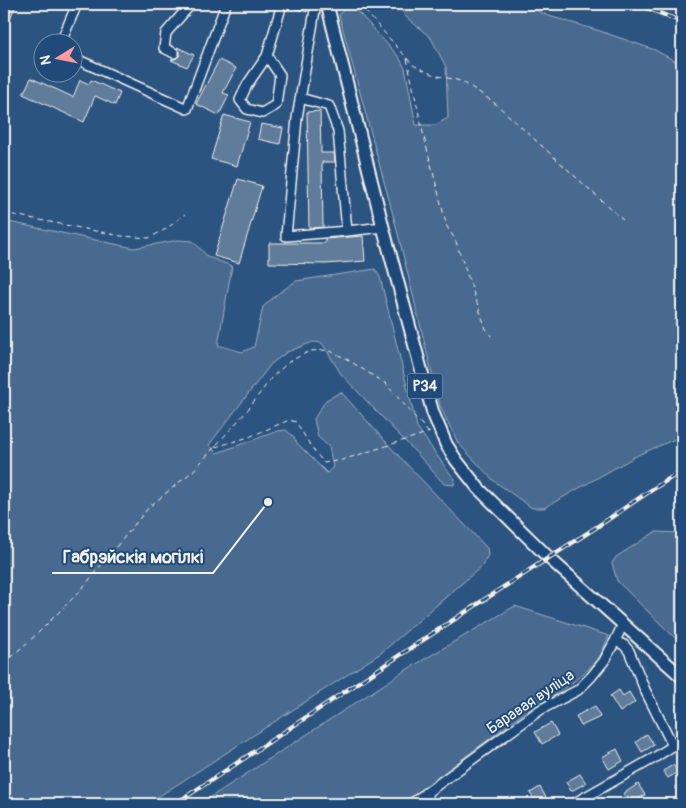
<svg xmlns="http://www.w3.org/2000/svg" width="686" height="808" viewBox="0 0 686 808" font-family="Pangolin,sans-serif">
	<style>
		.green { fill: #496b90; stroke: #9eaebc }
		.building { fill: #5e7b9a; stroke: #f4f1e8 }
		.lines { fill: none; stroke-linecap: round; stroke-linejoin: round }
		.minor-casing { stroke: #f4f1e8; stroke-width: 12 }
		.major-casing { stroke: #f4f1e8; stroke-width: 15 }
		.path { stroke: #f4f1e8; stroke-width: 1; stroke-dasharray: 5 4; stroke-linecap: butt }
		.minor { stroke: #1f4a7a; stroke-width: 9 }
		.major { stroke: #1f4a7a; stroke-width: 11 }
		.rail-casing { stroke: #f4f1e8; stroke-width: 4.5 }
		.rail { stroke: #1f4a7a; stroke-width: 2.5; stroke-dasharray: 8; stroke-linecap: butt }
		.labels { text-anchor: middle; stroke-width: 4; stroke-linejoin: round; paint-order: stroke }
		.shield { fill: #1f4a7a; stroke: #b4bfc7; stroke-width: 1 }
		.shield-label { font-size: 15px; font-weight: bold; fill: #f4f1e8 }
		.street-label { font-size: 16px; fill: #f4f1e8; stroke: #1f4a7a }
		.leader { fill: none; stroke: #f4f1e8; stroke-width: 2 }
		.callout-dot { fill: #f4f1e8; stroke: #1f4a7a; stroke-width: 2 }
		.callout-label { font-size: 18px; text-anchor: middle; font-weight: bold; fill: #f4f1e8; stroke: #1f4a7a; stroke-width: 4; stroke-linejoin: round; paint-order: stroke }
	</style>
	<rect width="100%" height="100%" fill="#2c5481"/>
	<filter id="ink" filterUnits="userSpaceOnUse"><feTurbulence type="fractalNoise" baseFrequency=".02" numOctaves="2"/><feDisplacementMap in="SourceGraphic" scale="10" xChannelSelector="R" yChannelSelector="G"/><feConvolveMatrix kernelMatrix="1 2 1 2 8 2 1 2 1" color-interpolation-filters="sRGB"/></filter>
	<g filter="url(#ink)">
		<path class="green" d="M397,4H522L549,16L600,31L655,50L682,65V436L638,455L544,508H532L494,481L458,443L440,406L396,226L339,15L344,9L352,8L360,14L399,57L405,68L416,125H435L448,118L446,67L431,38L405,16Z
			M4,221L134,248L179,240L193,241L208,257L232,266L218,345L242,352L254,347L263,307L276,295L296,281L375,269L380,277L417,427L448,471L455,479L454,485L444,484L421,458L341,374L322,343L313,342L287,352L271,364L209,445L217,453L278,431L286,430L293,436L297,443L327,473L333,467L329,447L318,437L314,419L326,400L341,392L396,453L487,548L488,555L482,566L381,653L147,804H4Z
			M655,532L682,533V639L677,640L617,581L612,563L616,557Z
			M515,606L609,636L598,660L584,673L561,692L524,713L402,804H200L406,670Z"/>
		<path class="building" d="M6,4H16L4,34V9Z
			M288,4H310L307,12L288,6Z
			M177,47L194,55L187,67L171,60L177,58L180,55V52Z
			M219,60L236,68L223,93L229,95L219,115L196,104Z
			M31,78L73,97L80,80L89,84L91,80L120,93L115,105L95,96L84,122L23,94Z
			M320,111L321,153H334L335,162H322L323,227L309,228L307,112Z
			M224,115L250,122L237,166L211,159Z
			M261,124L283,128L280,144L258,139Z
			M238,179L262,186L239,263L214,256Z
			M363,236L365,261L326,264L269,263V243H325V239Z
			M619,690L623,696L629,692L635,702L620,712L610,696Z
			M595,706L600,717L581,726L576,716Z
			M551,723L558,735L542,744L535,732Z
			M647,734L654,745L642,752L636,742Z
			M617,749L623,761L609,769L602,757Z
			M673,765L678,772L668,778L663,771Z
			M580,774L586,783L571,791L566,782Z
			M638,784L645,795L630,804L623,794Z
			M540,787L548,801L543,804H537L530,793Z"/>
		<g class="lines">
			<defs>
				<path id="minor" d="M61,42L77,4
					M174,53L164,48L166,33L191,4
					M267,56L280,75L276,105L262,113L247,109L240,100L247,85L267,56L282,4
					M72,57L187,109L226,4
					M300,98L329,106L338,131L347,231L286,236L297,118L316,4
					M347,231L383,227
					M615,641L624,645L629,651L645,690L673,746
					M425,793L431,804
					M411,804L540,710L578,690L591,677L604,661L615,641L623,624
					M573,804L654,758L682,740"/>
				<path id="major" d="M327,4L383,227L425,384L433,413L446,444L456,460L479,489L549,558L682,677"/>
			</defs>
			<use href="#minor" class="minor-casing"/>
			<use href="#major" class="major-casing"/>
			<path class="path" d="M359,4L413,65L434,75L461,81L476,90L497,105L623,220
				M407,59L423,133L447,227L455,239L486,329L491,336
				M4,213L121,236L149,238L166,229L185,214
				M215,447L249,437L289,420L296,422L312,448L324,463L342,460L430,432
				M4,663L36,635L80,591L149,507L193,471L246,412L272,377L290,361L310,351L328,350L345,358L386,384L429,433"/>
			<use href="#minor" class="minor"/>
			<use href="#major" class="major"/>
			<defs>
				<path id="rail" d="M637,4L682,22
					M175,804C309,716 442,626 578,539C613,517 646,492 682,471"/>
			</defs>
			<use href="#rail" class="rail-casing"/>
			<use href="#rail" class="rail"/>
		</g>
	</g>
	<g class="labels">
		<rect class="shield" x="407.5" y="373.5" width="35" height="25" rx="4"/>
		<g class="shield-label">
			<text x="425" y="391">Р34</text>
		</g>
		<g class="street-label">
			<text transform="translate(530 701) rotate(-34)" y="6">Баравая вуліца</text>
		</g>
	</g>
	<path class="leader" d="M268 502L213 573H52"/>
	<circle class="callout-dot" cx="268" cy="502" r="5"/>
	<g class="callout-label">
		<text x="133" y="563">Габрэйскія могілкі</text>
	</g>
	<rect width="686" height="808" fill="none" stroke="#1f4a7a" stroke-width="20"/>
	<rect x="10" y="10" width="666" height="788" fill="none" stroke="#f4f1e8" stroke-width="2" filter="url(#ink)"/>
	<g transform="translate(58 58) rotate(260)"><circle r="24" fill="#1f4a7a" stroke="#748da6"/>
	<path d="M0-4L9 19L0 12L-9 19Z" fill="#ff9aa2"/>
	<text y="-8" font-size="14" font-weight="bold" text-anchor="middle" fill="#f4f1e8">N</text>
	</g>
</svg>
